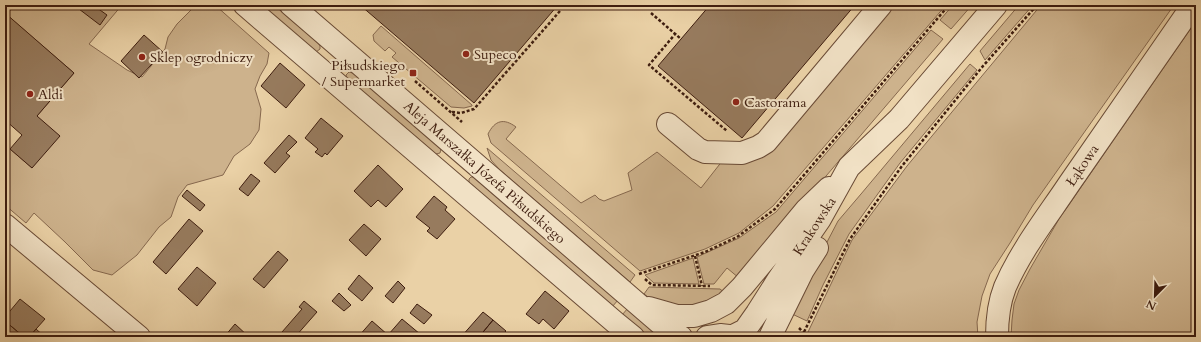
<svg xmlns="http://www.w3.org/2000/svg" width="1201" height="342" viewBox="0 0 1201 342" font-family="Cardo,serif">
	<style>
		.green { fill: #cdb28c; stroke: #86684e }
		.building { fill: #977b5e; stroke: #3e1d0f }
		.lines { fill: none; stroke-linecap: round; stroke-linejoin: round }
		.minor-casing { stroke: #694a35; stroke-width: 24 }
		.path { stroke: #3e1d0f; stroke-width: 2.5; stroke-dasharray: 3 2; stroke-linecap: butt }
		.minor { stroke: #f1e1c5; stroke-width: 22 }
		.poi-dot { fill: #8f2418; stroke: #f1e1c5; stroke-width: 1.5 }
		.labels { text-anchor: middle; stroke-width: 4; stroke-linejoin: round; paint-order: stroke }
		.poi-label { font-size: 14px; fill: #3e1d0f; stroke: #f1e1c5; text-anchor: start }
		.street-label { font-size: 14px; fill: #3e1d0f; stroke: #f1e1c5 }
	</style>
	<rect width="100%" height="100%" fill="#ead1a6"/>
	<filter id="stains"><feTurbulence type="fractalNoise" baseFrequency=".005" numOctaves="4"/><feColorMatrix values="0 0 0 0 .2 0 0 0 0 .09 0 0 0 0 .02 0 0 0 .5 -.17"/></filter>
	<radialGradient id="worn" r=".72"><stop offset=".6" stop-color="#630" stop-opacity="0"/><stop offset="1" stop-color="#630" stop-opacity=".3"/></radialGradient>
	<path class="green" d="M14,5H122L89,44L127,70L142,77L165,49L168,37L177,24L196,5H215L269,53L267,64L260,76L255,89L261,109L259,130L250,144L234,156L223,175L187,185L178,197L171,217L159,227L137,255L112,275L93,270L65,242L34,213L26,223L5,205V153L7,154L10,149L32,168L37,116L74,73L7,15Z
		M261,5H274L318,43L320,46V49L316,52Z
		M894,5H946L773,206L739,233L705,249L640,271L491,143L488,134C495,120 504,118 516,127L506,139L581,203L595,195L599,199L604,201L632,190L628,173L657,152L701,188L723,160L770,150Z
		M953,5H972L951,29L940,20Z
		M1019,5H1033L985,60L980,51Z
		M1041,5H1174L1033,205L1010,243L990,274L982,296L977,322L978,337H812L808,332L852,240L907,166Z
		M1196,21V337H1011L1012,320L1014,304L1019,290L1030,269L1059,219Z
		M381,26L472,105V106L464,108L451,107L392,57L396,53L389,47L385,51L374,41L373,35Z
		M931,30L943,39L739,278L727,268L714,284H704L697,257L739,238L776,212Z
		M970,64L977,70L900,163L849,234L823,285L807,321L790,313L838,221L861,194Z
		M349,72L353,73L441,149L440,153L436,154L347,78L346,75Z
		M487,148L635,275L630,282L499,169L491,160Z
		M471,177H474L618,300L612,307L469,183V179Z
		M693,258L699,284L654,283L645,275Z
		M649,287L720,289L725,293L690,308L651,299L644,294Z
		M628,308L661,337H647L622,315Z"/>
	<path class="building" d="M82,5H93L107,15L100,25L79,9Z
		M360,5H558L474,103Z
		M710,5H855L742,138L658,66Z
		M5,13L74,73L37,116L60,136L32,168L10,149L22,135L5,120Z
		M144,35L163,52L139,78L121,61Z
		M280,63L305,85L286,108L261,86Z
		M321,118L343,136L327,155L325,153L322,157L315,152L318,149L305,138Z
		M289,135L297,142L286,153L290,156L275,173L264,163Z
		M378,165L403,189L386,207L378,200L371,207L354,191Z
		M251,174L260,181L248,196L239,189Z
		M187,190L205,205L200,211L182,196Z
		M434,196L447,207L445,210L455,219L437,239L427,231L430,228L416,217Z
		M189,219L203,231L166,274L153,262Z
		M364,224L381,239L366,256L349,240Z
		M278,251L288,260L264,288L253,279Z
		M197,267L216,283L197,306L178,289Z
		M359,275L373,288L362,301L348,289Z
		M398,281L405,288L393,303L385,296Z
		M545,291L569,311L554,329L543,319L539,324L526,314Z
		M339,293L351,305L344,311L332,301Z
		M20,299L45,319L29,337H24L5,321V317Z
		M304,301L317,312L295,337H288L282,332L302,309L299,307Z
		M417,304L432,315L424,324L410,313Z
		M483,312L493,320L479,337H461Z
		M402,319L420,334L417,337H391L388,335Z
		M493,320L506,331L500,337H479Z
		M372,321L388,335L387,337H358Z
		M5,322H6L24,337H5Z
		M235,324L249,337H224Z
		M36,329L45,337H29Z
		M59,332L65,337H54Z"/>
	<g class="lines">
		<defs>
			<path id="minor" d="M245,5L617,324L633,337
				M291,5L661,324L681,337
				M668,124L698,149L705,152L742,153L758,147L766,142L881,5
				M5,225L139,337
				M649,308L677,316H694L711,311L726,303L742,287L806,210L829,188
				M733,336L745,330L757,313L778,280L820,219L849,167L899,119L996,5
				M707,337L720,335L738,337
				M770,337L803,270L817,248
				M997,337C997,320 999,302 1005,287C1021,250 1047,217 1069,184C1110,124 1152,65 1193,5"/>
		</defs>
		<use href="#minor" class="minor-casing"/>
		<path class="path" d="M651,13L681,39
			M676,33L649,65L727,131
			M415,81L462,122
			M452,112L461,113L474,109L560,11
			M695,256L702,286
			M639,274L705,252L737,237L775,209L949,5
			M645,279L652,285L710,286
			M799,328L808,337
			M804,332L850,239L902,166L983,66L1037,5"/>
		<use href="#minor" class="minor"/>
	</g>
	<g class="poi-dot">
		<circle cx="466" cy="54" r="4"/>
		<circle cx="142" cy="57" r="4"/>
		<rect x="409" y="69" width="8" height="8" rx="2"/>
		<circle cx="30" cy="94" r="4"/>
		<circle cx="736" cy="102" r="4"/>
	</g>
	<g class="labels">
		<g class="poi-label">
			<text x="474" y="59">Supeco</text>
			<text x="150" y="62">Sklep ogrodniczy</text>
			<text x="405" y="70" text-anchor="end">Piłsudskiego<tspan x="405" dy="16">/ Supermarket</tspan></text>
			<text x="38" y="99">Aldi</text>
			<text x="744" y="107">Castorama</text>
		</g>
		<g class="street-label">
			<text transform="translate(1082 165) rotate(-56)" y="5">Łąkowa</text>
			<text transform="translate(485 172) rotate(41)" y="5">Aleja Marszałka Józefa Piłsudskiego</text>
			<text transform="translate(814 226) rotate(-57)" y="5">Krakowska</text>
		</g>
	</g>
	<rect width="1201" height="342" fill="none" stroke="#ead1a6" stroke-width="20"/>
	<rect x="6" y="6" width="1189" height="330" fill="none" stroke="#3e1d0f" stroke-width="2"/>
	<rect x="10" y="10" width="1181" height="322" fill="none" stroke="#3e1d0f"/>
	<g transform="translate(1155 296) rotate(203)" stroke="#f1e1c5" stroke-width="3" paint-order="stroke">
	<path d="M0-3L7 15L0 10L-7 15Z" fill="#3e1d0f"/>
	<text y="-6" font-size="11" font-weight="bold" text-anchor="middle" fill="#3e1d0f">N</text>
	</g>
	<rect width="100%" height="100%" filter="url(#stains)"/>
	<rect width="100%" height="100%" fill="url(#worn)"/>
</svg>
